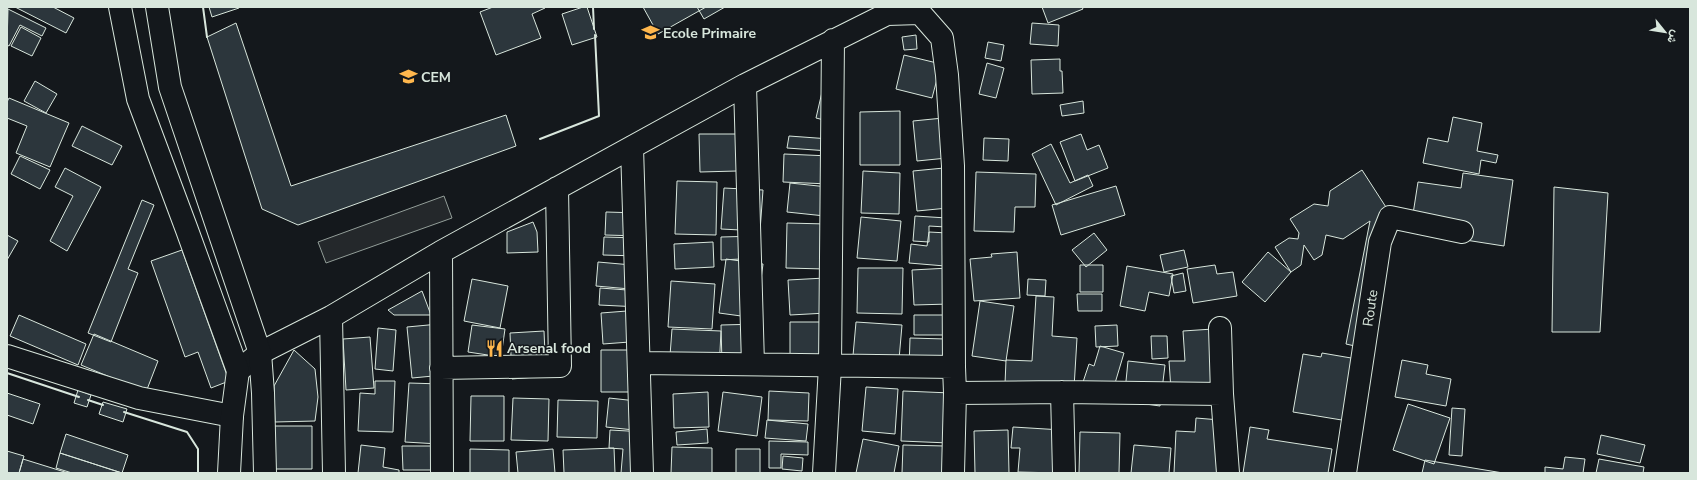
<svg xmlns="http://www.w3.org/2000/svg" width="1697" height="480" viewBox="0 0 1697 480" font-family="'Nunito Sans',Vazirmatn,sans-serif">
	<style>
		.parking { fill: #24282b; stroke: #939e99 }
		.building { fill: #2c363c; stroke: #d8e6dc }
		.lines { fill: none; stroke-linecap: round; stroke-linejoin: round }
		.street-casing { stroke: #d8e6dc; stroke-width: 24 }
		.secondary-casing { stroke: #d8e6dc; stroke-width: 24 }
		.street { stroke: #14181c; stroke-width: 22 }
		.secondary { stroke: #14181c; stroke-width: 22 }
		.wall { stroke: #d8e6dc; stroke-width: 2 }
		.labels { text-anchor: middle; stroke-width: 3; stroke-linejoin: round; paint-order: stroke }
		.poi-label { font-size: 14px; font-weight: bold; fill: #d8e6dc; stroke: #14181c; text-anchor: start }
		.street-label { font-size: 14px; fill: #d8e6dc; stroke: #14181c }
	</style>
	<rect width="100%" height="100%" fill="#14181c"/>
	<path class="parking" d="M444,196L452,218L326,263L318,242Z"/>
	<path class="building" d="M15,7H53L74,18L66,33Z
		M209,7H239V8L212,17Z
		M493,7H544L545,8L532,14L541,38L496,55L480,12Z
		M583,7H587L597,37L572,45L562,14Z
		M643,7H706L658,34Z
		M697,7H725L704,19Z
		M1042,7H1082L1083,9L1048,23Z
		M8,9L46,28L42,36L20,25L9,46L7,45Z
		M236,23L291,186L506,115L516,146L298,225L262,209L207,37Z
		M1032,23L1059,25L1058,46L1030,44Z
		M21,27L41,38L32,56L11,46Z
		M916,35L917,49L904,50L902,37Z
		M988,42L1004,45L1001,61L985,58Z
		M904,55L941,64L932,98L896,89Z
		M1060,59V71H1062L1063,93L1032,94L1031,60Z
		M987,63L1004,68L996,98L979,94Z
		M35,81L57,94L46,113L24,101Z
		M822,92L828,121L816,118Z
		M9,98L69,123L50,167L16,153L27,126L7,118V102Z
		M1083,101L1084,113L1062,116L1060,105Z
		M900,111V165H860V112Z
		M1453,117L1482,123L1477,151L1498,155L1496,163L1481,160L1479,174L1423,163L1428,138L1448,142Z
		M943,118L947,158L917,161L913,121Z
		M82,126L122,146L112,165L72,146Z
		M699,134H737V171L700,172Z
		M1081,134L1087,150L1099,145L1108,168L1075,181L1060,142Z
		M789,136L830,139L829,151L787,148Z
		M984,138L1009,139L1008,161L983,160Z
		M1051,144L1070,183L1088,175L1093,186L1056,205L1032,154Z
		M784,154L830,156L829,184L783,182Z
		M20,156L50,170L40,189L11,174Z
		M65,168L101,187L67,251L50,241L73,196L55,187Z
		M944,168L948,208L917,211L913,171Z
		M1362,170L1393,218L1368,349L1346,344L1370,221L1343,239L1326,235L1322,255L1314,260L1304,245L1301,265L1291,272L1275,247L1289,238L1298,239L1299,233L1290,219L1314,204L1328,206L1330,191Z
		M863,171L900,173L899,214L861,213Z
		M976,172L1036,174L1035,207H1015L1014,232L974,231Z
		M1463,173L1513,180L1504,246L1459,239L1413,214L1418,182L1461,188Z
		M677,181L717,182L716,235L675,234Z
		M790,183L828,187L825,216L787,212Z
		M1116,186L1125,215L1061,235L1052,205Z
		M1554,187L1608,193L1600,332H1552Z
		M724,188L763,190L760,231L721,229Z
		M142,200L154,205L128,269L138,273L111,342L88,333Z
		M606,212L640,213V236L605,235Z
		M915,216L947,218L946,227L929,226V242L913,241Z
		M861,217L901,221L897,261L857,258Z
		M533,222L537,232L538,252L507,253V232Z
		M787,223L827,224L825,269L786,268Z
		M929,232L948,233L945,266L909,263L911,244L927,246Z
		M1094,233L1107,250L1086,267L1072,250Z
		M7,235L18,241L7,260Z
		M759,236L760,258L721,260V237Z
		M604,237L640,238L639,256L603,255Z
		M713,242L714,267L675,269L674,244Z
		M182,250L229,381L211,388L198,352L185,357L151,261Z
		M1184,250L1188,267L1164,272L1160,255Z
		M1017,252L1020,298L974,301L970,259L992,257L991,254Z
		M1268,252L1291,272L1265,302L1242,282Z
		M726,259L763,264L756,318L719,313Z
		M598,262L632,265L630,289L596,286Z
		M1080,265H1103V292H1080Z
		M1215,265L1217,274L1233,272L1237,296L1193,303L1187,269Z
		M1127,266L1173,274L1169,296L1149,292L1145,311L1120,306Z
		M858,268H903L902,314L857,313Z
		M949,268L950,304L914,305L912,270Z
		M1183,273L1186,291L1174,293L1171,276Z
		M825,278L827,313L790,315L788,280Z
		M472,279L508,286L500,328L464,321Z
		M1028,279L1046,280L1045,296L1027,295Z
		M671,281L715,284L712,329L668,327Z
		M600,288L641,291L640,307L599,305Z
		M422,291L431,315H394L388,310Z
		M1077,294H1102V311H1078Z
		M1036,296L1054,297L1052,336L1077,338L1074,388L1005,384L1006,360L1032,361Z
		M980,301L1014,306L1006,361L972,356Z
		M640,310L643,341L603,344L601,313Z
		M19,315L86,344L78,365L10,336Z
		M914,315H949V335H914Z
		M790,322H828V363L790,364Z
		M856,322L902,325L898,371L852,367Z
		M439,324L444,375L412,378L407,327Z
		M760,324L761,363L722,364L721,325Z
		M472,325L505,329L501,357L468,352Z
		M1117,325L1118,346L1096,347L1095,326Z
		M378,328L396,330L393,371L375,369Z
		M672,329L721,331L719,371L669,369Z
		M1213,329L1216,388L1171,390L1169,361H1185L1183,331Z
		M544,331L546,376L512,379L510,333Z
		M94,334L158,361L146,392L81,365Z
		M1151,336H1167L1168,358L1152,359Z
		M370,337L374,388L346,390L343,339Z
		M910,338L946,339L945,370L909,369Z
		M1100,346L1124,353L1110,400L1080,391L1089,364L1094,366Z
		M294,350L315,369L318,397L315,421L275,422L274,386Z
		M601,350H638V392H601Z
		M1322,353L1357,359L1360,423L1293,412L1303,354L1321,357Z
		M1402,360L1428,365L1426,374L1451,379L1446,406L1395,397Z
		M1128,361L1165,365L1160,406L1124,401Z
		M375,381H395L393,432L358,431L360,393L375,394Z
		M409,383L442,384L439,444L405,442Z
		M866,387L898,389L895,434L862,431Z
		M78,390L91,395L87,407L74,403Z
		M769,391L809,393L808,421L768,420Z
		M903,391L951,393L949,443L901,441Z
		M708,392L709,427L674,428L673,394Z
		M723,392L762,397L757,436L718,431Z
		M7,393L40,404L33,424L7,415Z
		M471,396H504V441H470Z
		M513,398L549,399L548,441L511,440Z
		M609,398L646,402L643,431L606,427Z
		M558,400L598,401L597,438L557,437Z
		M103,402L127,409L123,422L99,414Z
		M1408,404L1450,418L1434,464L1393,450Z
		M1452,408L1465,409L1462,456L1449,455Z
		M1196,418L1220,420L1217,473H1174L1176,431L1195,432Z
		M767,420L808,424L806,441L765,438Z
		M270,426H312V469H270Z
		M1013,427L1062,430L1059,473L1018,472L1020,448H1011Z
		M1250,427L1269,430L1267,439L1332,449L1328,473H1243Z
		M707,429L708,443L677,445L676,432Z
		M610,430L646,432L643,473H621L623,449L609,448Z
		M1008,430L1009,473H975L974,431Z
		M1080,432L1120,433L1119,473H1079Z
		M66,434L128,455L122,473L60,453Z
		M1601,435L1645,445L1640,463L1597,454Z
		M863,439L899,446L894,473H856Z
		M769,441L808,442V455L781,454V468H769Z
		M361,445L385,448L383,467L399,470V473H358Z
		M903,445L945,446V473H902Z
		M1134,445L1171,448L1169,473H1131Z
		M402,446H446L445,470H403Z
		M672,447L712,448V473H671Z
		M614,448L615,473H564L563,450Z
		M470,449L509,450V473H470Z
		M553,449L555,473H518L516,452Z
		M736,449H760V473H736Z
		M7,451L24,456L19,473H7Z
		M60,453L122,473H72L56,468Z
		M783,456L803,458L802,471L782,469Z
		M1565,457L1585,459L1583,473H1545V467L1563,469Z
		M23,459L68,473H19Z
		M1599,459L1644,467L1643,473H1596Z
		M1425,460L1503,473H1422Z"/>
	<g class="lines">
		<defs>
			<path id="street" d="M745,85L753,364
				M632,147L642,473
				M441,252L442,473
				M331,317L334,473
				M1220,328L1222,394L1228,473
				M7,356L139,398L232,416
				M639,363L954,367
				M441,368L560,366L557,188
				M238,371L260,353L331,317L441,252L745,85L887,14L920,13L942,38L947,75L953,166L954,367L955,393L953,473
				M1062,392L1064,473
				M955,393L1062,392L1222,394
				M824,473L830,366L833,40
				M1345,473L1380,242L1390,217L1462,232"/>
			<path id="secondary" d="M120,7L138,99L187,230L238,371L232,416L229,473
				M157,7L170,87L260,353L263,393L265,473"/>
		</defs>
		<use href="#street" class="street-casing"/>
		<use href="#secondary" class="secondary-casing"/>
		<use href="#street" class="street"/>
		<use href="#secondary" class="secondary"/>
		<path class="wall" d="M203,7L207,37
			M593,7L594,29
			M540,139L599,116L595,35
			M7,373L79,397
			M88,400L103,405
			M124,412L187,432L198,449V473"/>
	</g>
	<defs>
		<symbol id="school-bare" viewBox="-9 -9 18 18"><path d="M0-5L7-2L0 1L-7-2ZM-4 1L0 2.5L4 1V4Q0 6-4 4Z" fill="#ffb74d" stroke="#14181c" stroke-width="2.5" paint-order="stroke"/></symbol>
		<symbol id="restaurant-bare" viewBox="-9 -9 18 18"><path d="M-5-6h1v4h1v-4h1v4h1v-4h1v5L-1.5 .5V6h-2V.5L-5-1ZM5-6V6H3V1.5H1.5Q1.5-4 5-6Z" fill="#ffb74d" stroke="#14181c" stroke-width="2.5" paint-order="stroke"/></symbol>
	</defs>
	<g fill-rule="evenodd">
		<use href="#school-bare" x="638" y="20" width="25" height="25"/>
		<use href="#school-bare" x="396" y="64" width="25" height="25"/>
		<use href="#restaurant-bare" x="482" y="336" width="25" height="25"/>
	</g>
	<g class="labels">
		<g class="poi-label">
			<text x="663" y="38">Ecole Primaire</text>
			<text x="421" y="82">CEM</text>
			<text x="507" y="353">Arsenal food</text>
		</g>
		<g class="street-label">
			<text transform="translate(1370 308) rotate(-82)" y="5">Route</text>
		</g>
	</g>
	<rect width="1697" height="480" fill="none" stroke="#d8e6dc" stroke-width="16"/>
	<g transform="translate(1665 32) rotate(120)" stroke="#14181c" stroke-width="3" paint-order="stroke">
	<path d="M0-3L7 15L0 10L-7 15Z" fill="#d8e6dc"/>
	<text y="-6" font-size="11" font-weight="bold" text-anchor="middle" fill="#d8e6dc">ش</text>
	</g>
</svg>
